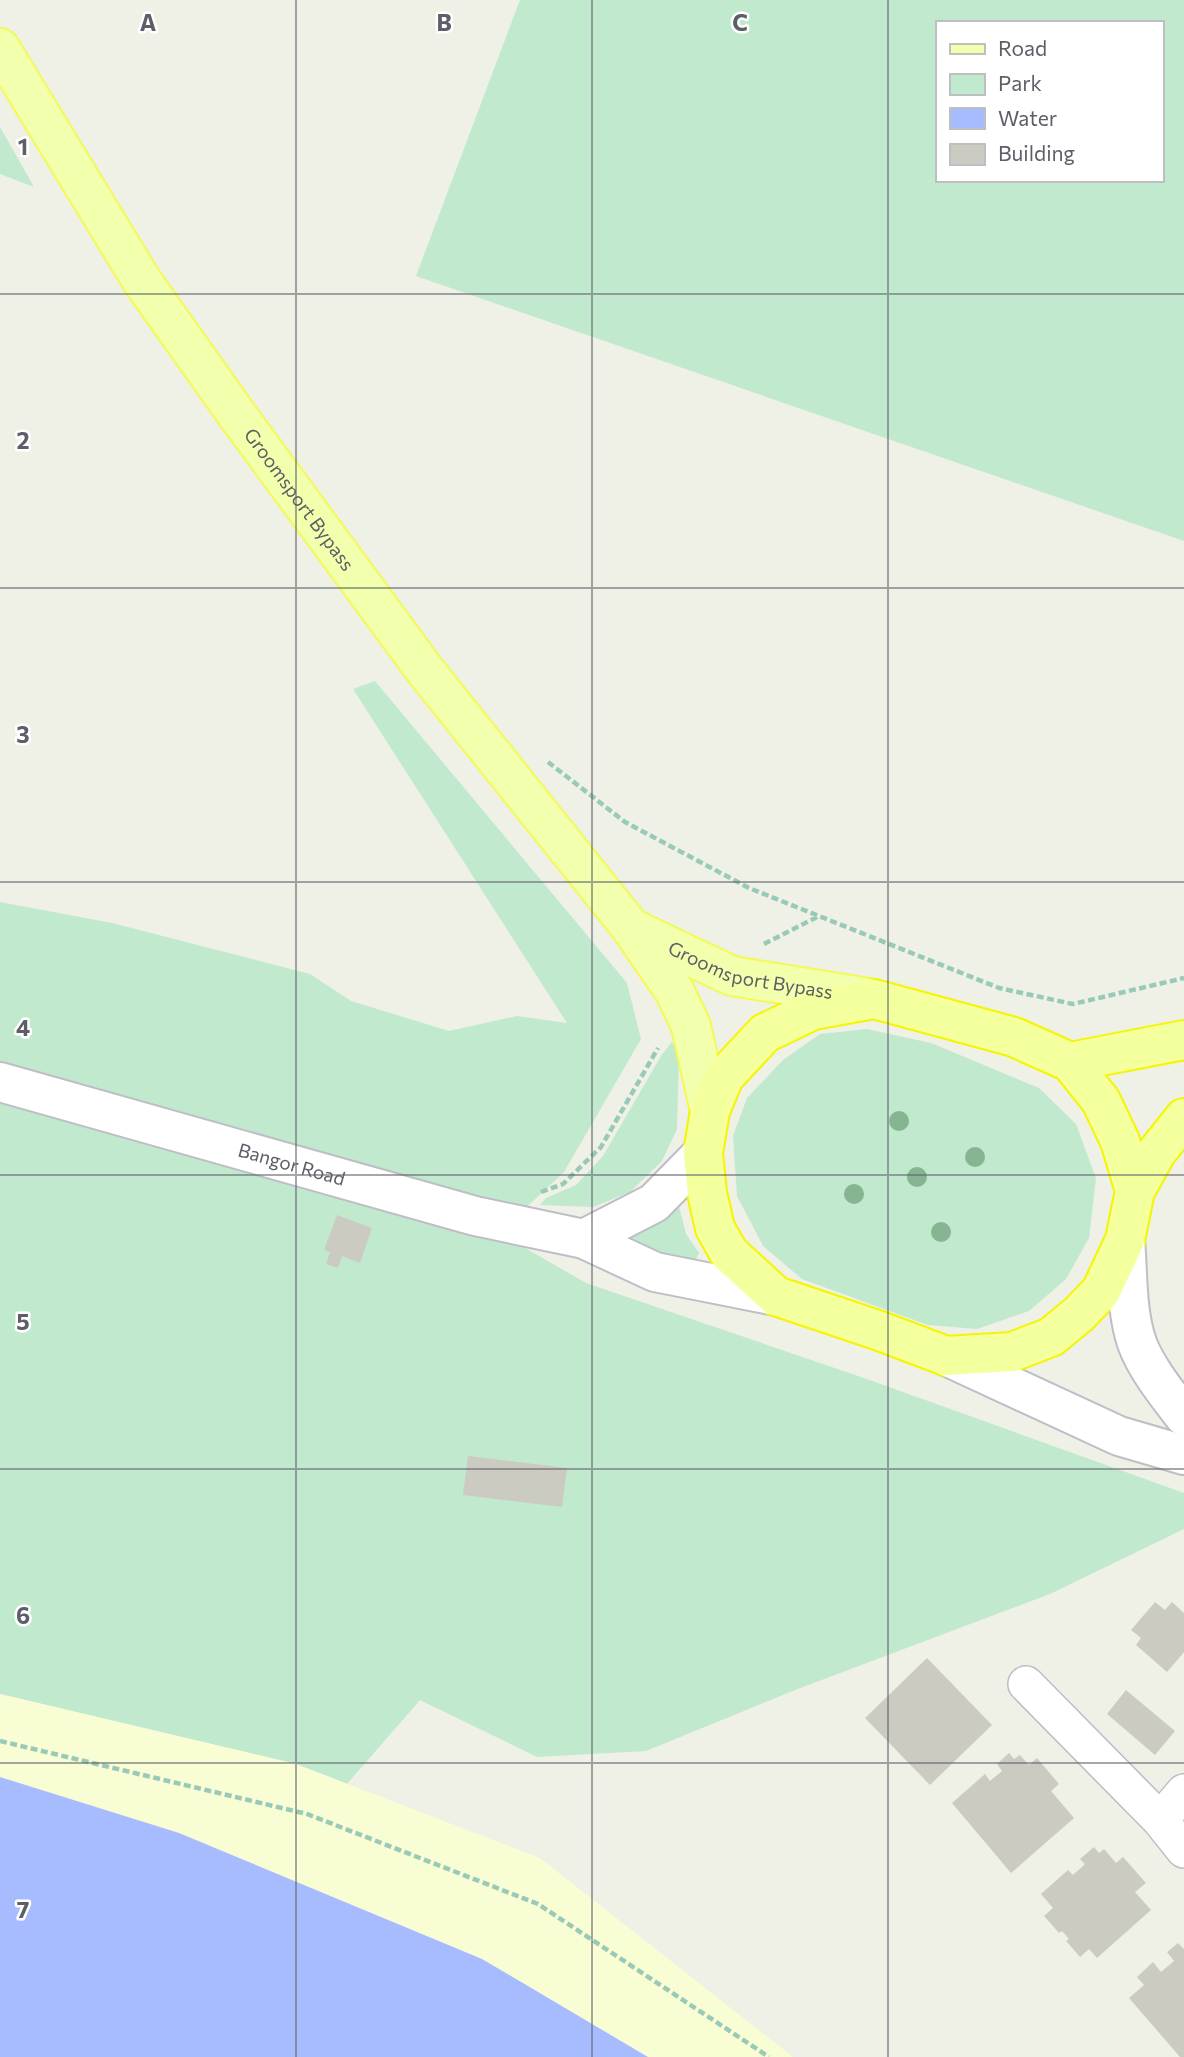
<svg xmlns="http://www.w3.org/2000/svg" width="1184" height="2057" viewBox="0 0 1184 2057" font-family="Commissioner,sans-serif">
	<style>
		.green { fill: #c1e9ce; fill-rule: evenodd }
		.sand { fill: #f9fdd4 }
		.water { fill: #a7bcff }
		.building { fill: #cccbc2 }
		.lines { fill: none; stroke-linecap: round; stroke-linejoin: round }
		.minor-casing { stroke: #bdbdc5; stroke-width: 38 }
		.secondary-casing { stroke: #bebec7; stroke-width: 42 }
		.primary-casing { stroke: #f3fa55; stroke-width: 42 }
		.trunk-casing { stroke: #f4f600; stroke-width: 42 }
		.path { stroke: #99cab7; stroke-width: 4.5; stroke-dasharray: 7 3.5; stroke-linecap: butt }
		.minor { stroke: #fff; stroke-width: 35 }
		.secondary { stroke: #fff; stroke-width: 38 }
		.primary { stroke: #f2ffac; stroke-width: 38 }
		.trunk { stroke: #f4ff9d; stroke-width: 38 }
		.tree { fill: #86b592 }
		.grid { fill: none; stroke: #5d5e67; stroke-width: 2; stroke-opacity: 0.55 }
		.labels { text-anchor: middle; stroke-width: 5; stroke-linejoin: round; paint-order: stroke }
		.street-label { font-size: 19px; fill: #5d5e67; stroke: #fff }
		.grid-label { font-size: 23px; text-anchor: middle; font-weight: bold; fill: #5d5e67; stroke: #fff; stroke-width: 5; stroke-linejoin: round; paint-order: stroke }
	</style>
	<rect width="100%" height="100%" fill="#eff0e6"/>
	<path class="green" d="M520,0H1184V541L416,276ZM937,23H1161V180H937Z
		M0,127L34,187L0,174Z
		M375,681L627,983L641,1039L564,1172L499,1233L586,1283L864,1378L1184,1493V1529L1050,1594L795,1690L646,1751L537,1757L420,1700L347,1784L296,1764L0,1694V902L112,923L310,974L351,1001L449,1031L517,1016L567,1023L353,689Z
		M867,1029L931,1043L1039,1088L1076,1124L1096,1178L1089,1238L1066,1279L1029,1311L977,1329L928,1325L802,1279L763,1246L737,1196L733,1136L747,1098L783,1060L820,1034Z
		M672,1042L679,1055L677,1129L662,1161L630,1192L593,1207L540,1205L546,1198L576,1185L603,1156L661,1056Z
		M676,1202L680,1210L686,1234L699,1253L693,1266L627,1250L625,1232Z"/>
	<path class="sand" d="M0,1694L296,1764L540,1858L793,2057H648L482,1959L179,1833L0,1777Z"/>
	<path class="water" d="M0,1777L179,1833L482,1959L648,2057H0Z"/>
	<path class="building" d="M337,1215L372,1228L360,1263L342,1256L338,1268L326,1264L330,1252L324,1250Z
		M468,1456L567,1468L562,1507L463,1495Z
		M1155,1602L1165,1610L1172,1602L1184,1613V1652L1167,1672L1136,1645L1141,1638L1131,1630Z
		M927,1658L992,1725L930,1785L865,1718Z
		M1126,1690L1175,1731L1155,1755L1107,1714Z
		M1009,1753L1014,1759L1020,1755L1029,1765L1037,1758L1059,1784L1051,1791L1074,1818L1011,1873L952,1803L985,1774L990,1781L1002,1771L997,1764Z
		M1094,1847L1099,1853L1104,1849L1116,1863L1123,1857L1146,1883L1135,1892L1151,1910L1097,1958L1089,1949L1080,1957L1066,1941L1069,1939L1062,1931L1059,1933L1044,1916L1053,1908L1041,1894L1068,1870L1073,1875L1085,1864L1080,1859Z
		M1178,1943L1184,1949V2057H1180L1129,1998L1144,1985L1137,1977L1153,1962L1161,1972L1174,1961L1167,1952Z"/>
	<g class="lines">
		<defs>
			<path id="minor" d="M1026,1684L1160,1820L1184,1850
				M1160,1820L1184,1792"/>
			<g id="secondary">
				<path id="s1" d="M0,1082L475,1216L584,1239L655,1272L776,1296"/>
				<path d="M584,1239L654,1203L703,1153"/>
				<path d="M1125,1240C1128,1273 1126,1311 1137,1343C1146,1368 1168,1395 1184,1416"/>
				<path d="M946,1356L1119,1436L1184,1455"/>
			</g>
			<g id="primary">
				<path id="s2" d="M0,48L142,281L235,412L424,669L631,928L675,992L691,1026L710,1111"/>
				<path id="s3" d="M633,929L732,976L869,998"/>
			</g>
			<path id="trunk" d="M874,999L1014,1037L1070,1062L1101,1101L1120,1141L1135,1191L1125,1240L1101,1291L1079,1314L1051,1337L1012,1352L946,1356L880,1331L776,1296L729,1253L715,1228L707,1193L703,1153L710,1111L724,1077L765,1033L813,1010Z
				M1070,1062L1184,1040
				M1135,1191L1156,1153L1184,1118"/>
		</defs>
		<use href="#minor" class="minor-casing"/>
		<use href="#secondary" class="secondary-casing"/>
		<use href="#primary" class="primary-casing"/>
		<use href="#trunk" class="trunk-casing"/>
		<path class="path" d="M548,762L625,822L749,888L999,988L1073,1004L1184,978
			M764,944L819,916
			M541,1192L563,1184L601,1147L658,1048
			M0,1741L307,1814L538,1904L769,2057"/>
		<use href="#minor" class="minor"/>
		<use href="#secondary" class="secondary"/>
		<use href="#primary" class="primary"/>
		<use href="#trunk" class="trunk"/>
	</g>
	<g class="tree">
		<circle cx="899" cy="1121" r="10"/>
		<circle cx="975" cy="1157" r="10"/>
		<circle cx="917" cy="1177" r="10"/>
		<circle cx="854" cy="1194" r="10"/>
		<circle cx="941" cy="1232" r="10"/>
	</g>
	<path class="grid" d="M296,0V2057M592,0V2057M888,0V2057M0,294H1184M0,588H1184M0,882H1184M0,1175H1184M0,1469H1184M0,1763H1184"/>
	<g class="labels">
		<g class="street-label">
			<text dy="7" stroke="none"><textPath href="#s2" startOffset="542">Groomsport Bypass</textPath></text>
			<text dy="7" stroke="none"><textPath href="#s3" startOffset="126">Groomsport Bypass</textPath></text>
			<text dy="7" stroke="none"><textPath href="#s1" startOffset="303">Bangor Road</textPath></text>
		</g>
	</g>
	<g class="grid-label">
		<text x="148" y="31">A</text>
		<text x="444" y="31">B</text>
		<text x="740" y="31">C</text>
		<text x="23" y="155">1</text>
		<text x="23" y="449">2</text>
		<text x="23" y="743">3</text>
		<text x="23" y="1036">4</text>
		<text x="23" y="1330">5</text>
		<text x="23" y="1624">6</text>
		<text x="23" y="1918">7</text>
	</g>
	<rect x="936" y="21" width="228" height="161" fill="#ffffff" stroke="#bebfc2" stroke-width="2"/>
	<rect x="950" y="44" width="35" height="10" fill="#f2ffac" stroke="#bebfc2" stroke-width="2"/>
	<text x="998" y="56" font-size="21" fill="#5d5e67">Road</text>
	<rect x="950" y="74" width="35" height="21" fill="#c1e9ce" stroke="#bebfc2" stroke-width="2"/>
	<text x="998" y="91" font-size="21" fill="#5d5e67">Park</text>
	<rect x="950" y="108" width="35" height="21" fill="#a7bcff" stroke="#bebfc2" stroke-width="2"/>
	<text x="998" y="126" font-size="21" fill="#5d5e67">Water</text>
	<rect x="950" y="144" width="35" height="21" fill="#cccbc2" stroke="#bebfc2" stroke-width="2"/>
	<text x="998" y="161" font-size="21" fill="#5d5e67">Building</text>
</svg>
